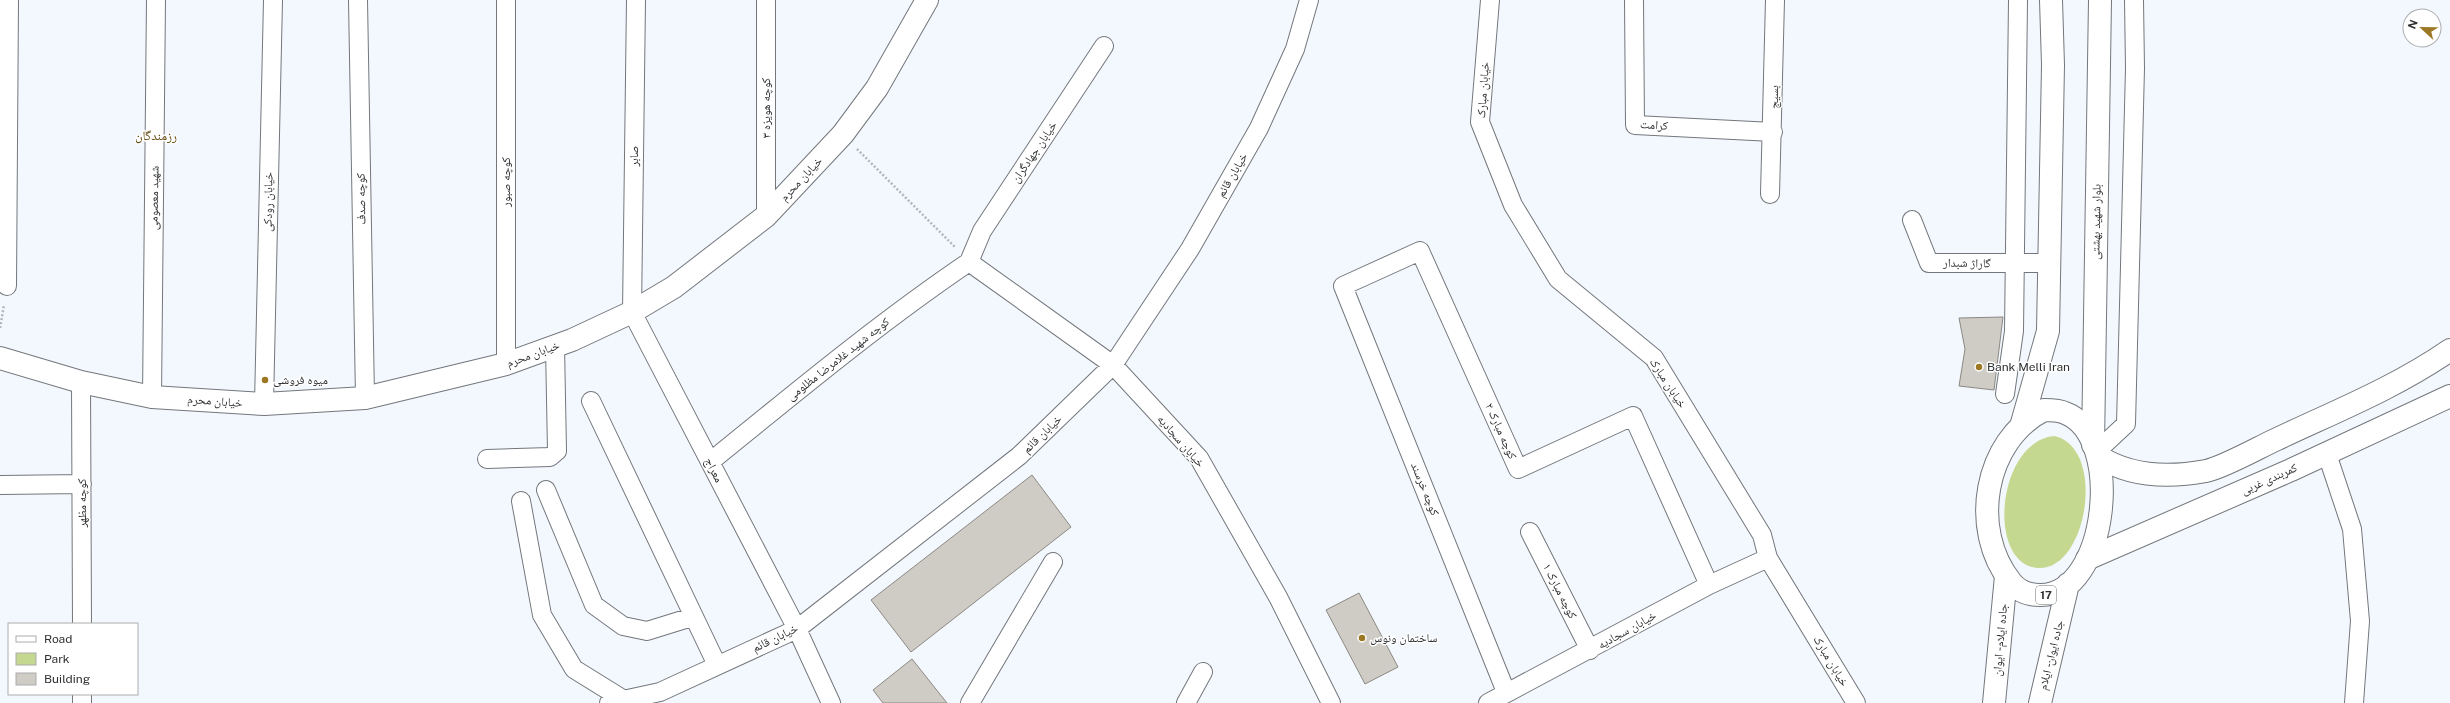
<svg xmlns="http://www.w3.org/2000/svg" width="2450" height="703" viewBox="0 0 2450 703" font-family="'Public Sans','Noto Naskh Arabic',sans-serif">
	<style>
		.green { fill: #c4d88f }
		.building { fill: #cfcbc5; stroke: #8c8882 }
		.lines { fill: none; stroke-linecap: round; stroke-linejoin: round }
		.minor-casing { stroke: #73777c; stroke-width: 20 }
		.tertiary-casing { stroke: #73777c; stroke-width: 24 }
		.secondary-casing { stroke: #73777c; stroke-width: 24 }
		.primary-casing { stroke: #73777c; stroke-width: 24 }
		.trunk-casing { stroke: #73777c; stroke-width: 24 }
		.path { stroke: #b2b6bb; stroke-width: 2.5; stroke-dasharray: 2 2; stroke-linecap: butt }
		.minor { stroke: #fff; stroke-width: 18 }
		.tertiary { stroke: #fff; stroke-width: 22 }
		.secondary { stroke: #fff; stroke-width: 22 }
		.primary { stroke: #fff; stroke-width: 22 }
		.trunk { stroke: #fff; stroke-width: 22 }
		.poi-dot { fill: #9d7824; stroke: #fff; stroke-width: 1.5 }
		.labels { text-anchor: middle; stroke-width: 3; stroke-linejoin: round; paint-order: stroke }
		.shield { fill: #fff; stroke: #6c6d6f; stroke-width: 1 }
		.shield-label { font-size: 11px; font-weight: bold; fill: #2d2f31 }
		.street-label { font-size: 12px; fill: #2d2f31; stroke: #fff }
		.poi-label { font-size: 12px; fill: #2d2f31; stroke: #fff; text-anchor: start }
		.neighbourhood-label { font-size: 13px; fill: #61480b; stroke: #fff }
	</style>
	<rect width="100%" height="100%" fill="#f3f8fe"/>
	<path class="green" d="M2054,436C2107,447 2088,572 2037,568C1986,563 1997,442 2054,436Z"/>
	<path class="building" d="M2003,317L1994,390L1959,386L1965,349L1959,318Z
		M1032,475L1071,527L911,652L871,600Z
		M1359,593L1398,667L1365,684L1326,610Z
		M912,659L947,703H883L873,690Z"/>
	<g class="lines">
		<defs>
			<path id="minor" d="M358,0L365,398
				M506,0V364
				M636,0L632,312L797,629L831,703
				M1490,0L1480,122L1513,205L1558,279L1654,358L1762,535L1768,558L1856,703
				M1634,0L1635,125L1773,132
				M1770,194L1775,0
				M766,216V0
				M1912,220L1929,263H2050
				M969,262L1113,365L1199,458L1278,597L1331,703
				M969,262L982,231L1104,46
				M7,286L9,0
				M81,382L82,624
				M2005,394L2014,331L2018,0
				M152,397L156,0
				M591,401L717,665
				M264,404L273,0
				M2096,452L2126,424L2135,68L2134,0
				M2327,454L2352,529L2360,621L2354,703
				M487,459L550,457L557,451L555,346
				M710,462C795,393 879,323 969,262
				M0,485L82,484
				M546,490L594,605L623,626L647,631L692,617
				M521,501L542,615L574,669L624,700V703
				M1530,532L1590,650
				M1506,692L1343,286L1420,251L1518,469L1633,416L1709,585
				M82,694V703
				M609,703L660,692L797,629L1019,456L1113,365L1190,249L1259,128L1295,49L1309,0
				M970,703L1053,562
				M1186,703L1203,672
				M1488,703L1709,585L1768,558"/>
			<path id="tertiary" d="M0,358L81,382L152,397L264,404L365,398L506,364L572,340L632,312L674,287L766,216L843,134L877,88L927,0"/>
			<path id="secondary" d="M2022,423L2048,331L2053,65L2051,0
				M2093,445L2100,0"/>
			<path id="primary" d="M2098,456C2130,477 2168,478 2206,471C2222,468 2258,448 2275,440C2334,412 2395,388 2450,350
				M2087,559L2291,470L2450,396"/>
			<path id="trunk" d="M2044,410C2051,410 2059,410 2065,413C2125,435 2108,596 2040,595C2029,595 2018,591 2011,582C1969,530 1984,440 2044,410Z
				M1994,703L2006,576
				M2040,703L2068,584"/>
		</defs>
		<use href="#minor" class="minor-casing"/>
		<use href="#tertiary" class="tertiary-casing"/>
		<use href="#secondary" class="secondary-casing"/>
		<use href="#primary" class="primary-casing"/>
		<use href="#trunk" class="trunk-casing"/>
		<path class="path" d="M857,149L955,247
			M0,328L4,305"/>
		<use href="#minor" class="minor"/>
		<use href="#tertiary" class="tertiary"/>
		<use href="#secondary" class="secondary"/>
		<use href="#primary" class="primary"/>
		<use href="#trunk" class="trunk"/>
	</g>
	<g class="poi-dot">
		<circle cx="1979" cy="367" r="4"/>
		<circle cx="265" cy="380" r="4"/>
		<circle cx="1362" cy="638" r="4"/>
	</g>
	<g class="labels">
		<rect class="shield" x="2036" y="586" width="20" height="18" rx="3"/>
		<g class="shield-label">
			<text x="2046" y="599">17</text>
		</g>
		<g class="street-label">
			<text transform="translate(1483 90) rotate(-86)" y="4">خیابان مبارک</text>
			<text transform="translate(1774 97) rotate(-89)" y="4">بسیج</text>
			<text transform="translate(766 108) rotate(-90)" y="4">کوچه هویزه ۳</text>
			<text transform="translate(1654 125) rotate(4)" y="4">کرامت</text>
			<text transform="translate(1034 152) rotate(-56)" y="4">خیابان جهادگران</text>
			<text transform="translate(634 156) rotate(-89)" y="4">صابر</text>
			<text transform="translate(1232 175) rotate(-60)" y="4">خیابان قائم</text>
			<text transform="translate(801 179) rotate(-47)" y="4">خیابان محرم</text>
			<text transform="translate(506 182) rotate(-90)" y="4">کوچه صبور</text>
			<text transform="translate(154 198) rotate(-89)" y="4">شهید معصومی</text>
			<text transform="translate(361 199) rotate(-91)" y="4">کوچه صدف</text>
			<text transform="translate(268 202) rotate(-89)" y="4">خیابان رودکی</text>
			<text transform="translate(2096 222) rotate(-89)" y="4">بلوار شهید بهشتی</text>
			<text transform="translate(1967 263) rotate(1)" y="4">گاراژ شبدار</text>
			<text transform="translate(533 354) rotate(-20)" y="4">خیابان محرم</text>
			<text transform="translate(838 359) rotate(-38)" y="4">کوچه شهید غلامرضا مظلومی</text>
			<text transform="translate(1668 383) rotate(57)" y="4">خیابان مبارک</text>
			<text transform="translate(215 401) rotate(4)" y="4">خیابان محرم</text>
			<text transform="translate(1501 431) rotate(66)" y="4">کوچه مبارک ۲</text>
			<text transform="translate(1042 434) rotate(-44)" y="4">خیابان قائم</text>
			<text transform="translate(1181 441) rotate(49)" y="4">خیابان سجادیه</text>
			<text transform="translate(714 470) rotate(63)" y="4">معراج</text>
			<text transform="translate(2269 479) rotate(-24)" y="4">کمربندی غربی</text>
			<text transform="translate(1425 489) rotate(68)" y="4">کوچه خرسند</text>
			<text transform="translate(82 503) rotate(-90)" y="4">کوچه مظهر</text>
			<text transform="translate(1560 591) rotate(63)" y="4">کوچه مبارک ۱</text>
			<text transform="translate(1627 630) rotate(-29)" y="4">خیابان سجادیه</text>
			<text transform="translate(775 638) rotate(-26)" y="4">خیابان قائم</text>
			<text transform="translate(2000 640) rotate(-85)" y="4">جاده ایلام - ایوان</text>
			<text transform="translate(2051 655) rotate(-76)" y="4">جاده ایوان- ایلام</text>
			<text transform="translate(1831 661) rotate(59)" y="4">خیابان مبارک</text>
		</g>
		<g class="poi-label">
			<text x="1987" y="371">Bank Melli Iran</text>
			<text x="273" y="384">میوه فروشی</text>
			<text x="1370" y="642">ساختمان ونوس</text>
		</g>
		<g class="neighbourhood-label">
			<text x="156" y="140">رزمندگان</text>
		</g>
	</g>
	<rect x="8" y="623" width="130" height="72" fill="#ffffff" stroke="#abacad"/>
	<rect x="16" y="636" width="20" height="6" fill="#ffffff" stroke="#abacad"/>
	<text x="44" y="643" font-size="12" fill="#2d2f31">Road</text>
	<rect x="16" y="653" width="20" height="12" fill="#c4d88f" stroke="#abacad"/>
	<text x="44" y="663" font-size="12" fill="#2d2f31">Park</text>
	<rect x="16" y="673" width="20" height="12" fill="#cfcbc5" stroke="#abacad"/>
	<text x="44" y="683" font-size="12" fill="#2d2f31">Building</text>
	<g transform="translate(2422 28) rotate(292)"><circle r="19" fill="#ffffff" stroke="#abacad"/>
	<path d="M0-3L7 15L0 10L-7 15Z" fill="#9d7824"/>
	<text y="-6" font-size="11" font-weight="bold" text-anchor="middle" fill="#2d2f31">N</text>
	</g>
</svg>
